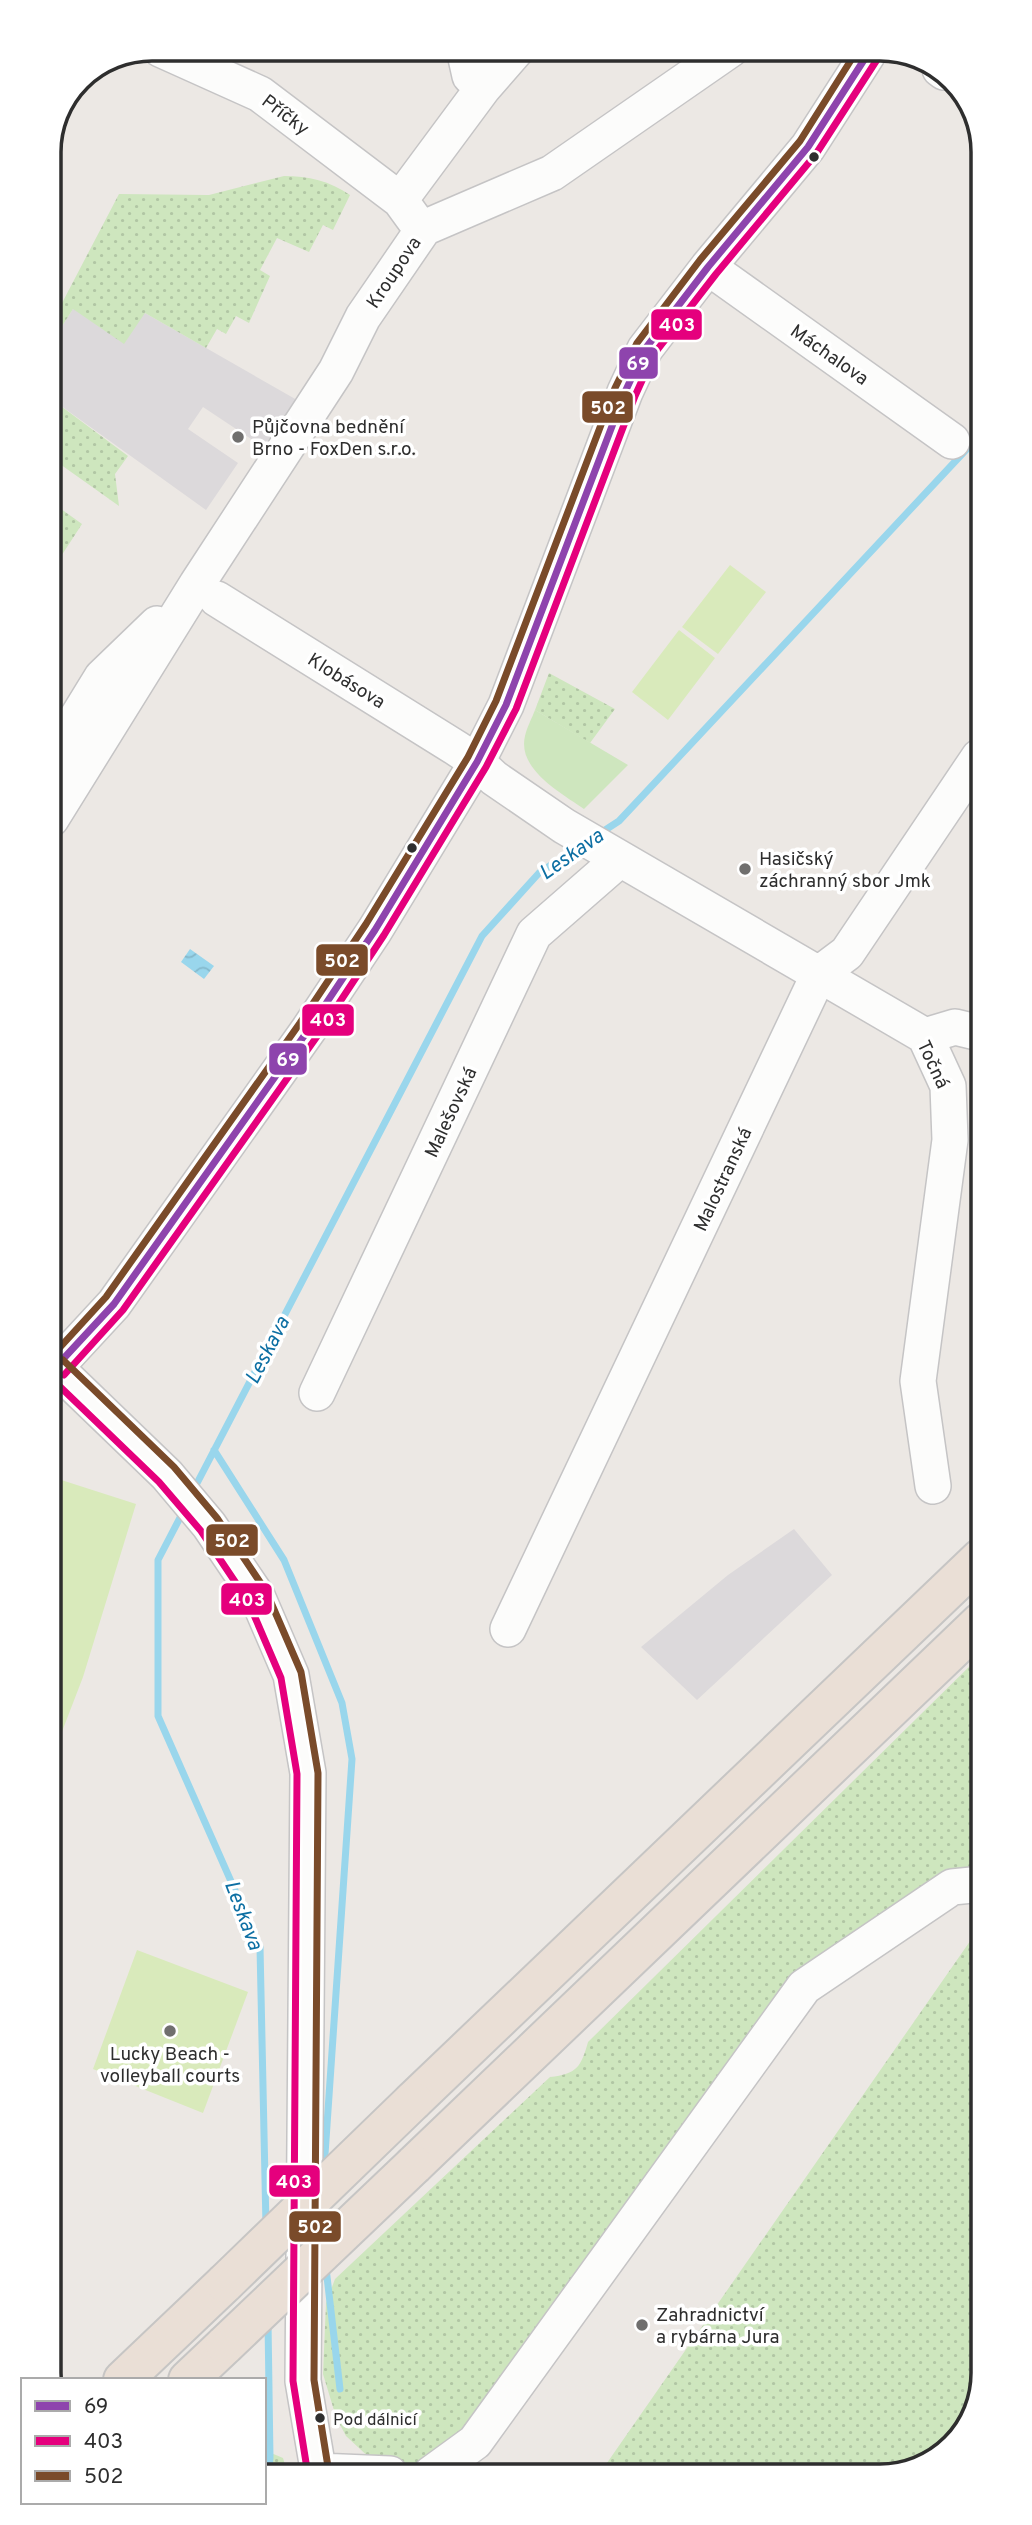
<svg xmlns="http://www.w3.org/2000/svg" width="1032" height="2525" viewBox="0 0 1032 2525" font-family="Overpass,sans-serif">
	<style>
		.industrial { fill: #dcd9db }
		.grass { fill: url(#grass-dots) }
		.park { fill: #cee6be }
		.pitch { fill: #d9eabb }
		.water { fill: url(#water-waves) }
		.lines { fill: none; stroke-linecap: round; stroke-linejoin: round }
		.stream { stroke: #99d6ec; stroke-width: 7 }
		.minor-casing { stroke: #c5c4c5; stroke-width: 38 }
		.highway-casing { stroke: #c6c5c4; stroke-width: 42 }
		.minor { stroke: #fcfcfb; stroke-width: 35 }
		.highway { stroke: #eadfd6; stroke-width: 38 }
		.highway-bridge-casing { stroke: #c6c5c4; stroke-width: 42; stroke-linecap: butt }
		.highway-bridge { stroke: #eadfd6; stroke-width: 38 }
		.bus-1-casing { stroke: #fff; stroke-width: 12 }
		.bus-2-casing { stroke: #fff; stroke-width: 12 }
		.bus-3-casing { stroke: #fff; stroke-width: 12 }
		.bus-1 { stroke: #8e44ad; stroke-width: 7 }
		.bus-2 { stroke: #e5007d; stroke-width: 7 }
		.bus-3 { stroke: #7a4b2a; stroke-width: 7 }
		.bus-dot { fill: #2e2e2e; stroke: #fff; stroke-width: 2.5 }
		.poi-dot { fill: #706f6e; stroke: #fff; stroke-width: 2.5 }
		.labels { text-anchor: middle; stroke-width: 7; stroke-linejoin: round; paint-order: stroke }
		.bus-label { font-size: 17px; fill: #2e2e2e; stroke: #fff; text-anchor: start }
		.street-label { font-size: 19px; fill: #2e2e2e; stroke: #fff }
		.poi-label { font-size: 19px; fill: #2e2e2e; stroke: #fff; text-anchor: start }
		.water-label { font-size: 21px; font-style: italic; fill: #0d6fa3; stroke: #fff }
		.rim { fill: none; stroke: #2e2e2e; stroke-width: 3.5 }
		.line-badge { stroke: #fff; stroke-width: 2.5 }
		.badge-label { font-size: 19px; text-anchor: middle; font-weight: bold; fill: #fff }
	</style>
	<defs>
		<pattern id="grass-dots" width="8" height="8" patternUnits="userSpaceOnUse" patternTransform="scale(1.75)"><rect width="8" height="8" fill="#cee6be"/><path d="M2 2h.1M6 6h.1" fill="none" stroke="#b1c6a4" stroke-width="1.8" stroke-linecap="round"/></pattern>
		<pattern id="water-waves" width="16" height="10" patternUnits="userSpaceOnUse" patternTransform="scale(1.75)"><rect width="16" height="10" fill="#99d6ec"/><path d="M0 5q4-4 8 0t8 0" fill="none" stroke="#84b8cb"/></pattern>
	</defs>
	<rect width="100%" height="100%" fill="#ece8e4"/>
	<path class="industrial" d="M192,49H242L226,68Z
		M73,309L145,313L297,400L263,447L203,407L188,429L238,463L206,510L50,398V345Z
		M794,1529L832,1575L697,1700L641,1647L728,1575Z"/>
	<path class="grass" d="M284,176C308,176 330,181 350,195L333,230L323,225L309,252L277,238L260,270L270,276L249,323L236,316L226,334L217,329L206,348L145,313L124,344L73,309L50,345V326L119,194L209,195Z
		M50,398L128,456L115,474L119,506L50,457Z
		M50,501L82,524L56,564L50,559Z
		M549,673L615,709L590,743L535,710Z
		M981,1655L982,1884L804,1987L431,2474H387L346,2436L336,2417L323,2374L326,2303L335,2279L550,2077C577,2074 581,2067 588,2042Z
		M982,1924L983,2373L962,2435L913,2471L600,2473Z
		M264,2450L283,2458L288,2475H264Z"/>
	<path class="park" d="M535,710L628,765L584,809C561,793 517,769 525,736C527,727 532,718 535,710Z"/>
	<path class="pitch" d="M730,565L766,592L718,654L682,627Z
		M679,630L715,658L668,720L632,692Z
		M52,1477L136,1504L83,1677L53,1755Z
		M137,1950L248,1992L203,2113L93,2069Z"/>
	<path class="water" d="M190,949L214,966L204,979L181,962Z"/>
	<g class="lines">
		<path class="stream" d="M599,834L619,821L978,437
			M214,1450L284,1560L342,1703L352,1759L324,2169
			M194,1489L482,936L539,873L580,846
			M184,1510L158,1560V1716L260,1947L266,2226
			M326,2268L340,2389
			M268,2322L270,2458L268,2475"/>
		<defs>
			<path id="minor" d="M160,49L260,94L400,200L416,222L424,228
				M464,49L470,76L483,88
				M940,69L944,72
				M400,200L483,88L517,49
				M708,267L952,441
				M217,599L456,748L477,762L494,778L564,826L925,1036L948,1086L950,1140L918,1381L933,1486
				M51,760L102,677L157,624
				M51,819L197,584L336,371L363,317L424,228L552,173L731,49
				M925,1036L955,1027L980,1033
				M56,1368L167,1475L209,1525L257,1596L291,1675L308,1773L303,2381L319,2475
				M52,1371L114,1304L309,1029L375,930L477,762L506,705L625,392L645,349L708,267L808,147L871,49
				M317,1393L534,934L620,859
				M508,1629L819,974L847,953L979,757
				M318,2471L390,2474
				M431,2474L475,2442L804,1987L952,1887L982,1884"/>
			<path id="highway" d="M413,2101L981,1558
				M414,2165L981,1622
				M123,2380L225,2283
				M188,2380L225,2345"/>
		</defs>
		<use href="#minor" class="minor-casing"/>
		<use href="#highway" class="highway-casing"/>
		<use href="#minor" class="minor"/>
		<use href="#highway" class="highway"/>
		<defs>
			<path id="highway-bridge" d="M225,2283L413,2101
				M225,2345L414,2165"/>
		</defs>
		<use href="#highway-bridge" class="highway-bridge-casing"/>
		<use href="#highway-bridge" class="highway-bridge"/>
		<defs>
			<path id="bus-1" d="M52,1371L114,1304L309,1029L375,930L477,762L506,705L625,392L645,349L708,267L808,147L871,49"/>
			<path id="bus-2" d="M64,1375L123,1310L318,1035L384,935L486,767L516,709L635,396L654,354L716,274L816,154L880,55
				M52,1379L159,1482L201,1531L248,1601L281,1678L297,1774L293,2381L308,2475"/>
			<path id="bus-3" d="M52,1356L106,1297L300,1023L366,924L468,757L496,701L615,388L637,343L700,260L800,141L858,49
				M63,1360L174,1467L217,1518L266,1591L301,1672L318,1773L314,2380L329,2473"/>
		</defs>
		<use href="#bus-1" class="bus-1-casing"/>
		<use href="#bus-2" class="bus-2-casing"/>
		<use href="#bus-3" class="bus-3-casing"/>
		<use href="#bus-1" class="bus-1"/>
		<use href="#bus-2" class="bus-2"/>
		<use href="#bus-3" class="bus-3"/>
	</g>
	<g class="bus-dot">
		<circle cx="814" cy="157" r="6"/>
		<circle cx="412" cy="848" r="6"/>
		<circle cx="320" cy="2418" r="6"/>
	</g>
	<g class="poi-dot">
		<circle cx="238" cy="437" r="7"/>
		<circle cx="745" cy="869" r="7"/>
		<circle cx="170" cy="2031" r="7"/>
		<circle cx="642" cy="2325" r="7"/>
	</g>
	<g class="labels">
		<g class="bus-label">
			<text x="333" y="2425">Pod dálnicí</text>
		</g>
		<g class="street-label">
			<text transform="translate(286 114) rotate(37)" y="7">Příčky</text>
			<text transform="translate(393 272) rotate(-56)" y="7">Kroupova</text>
			<text transform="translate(830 354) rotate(35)" y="7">Máchalova</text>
			<text transform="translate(347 680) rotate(32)" y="7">Klobásova</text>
			<text transform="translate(934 1064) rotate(65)" y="7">Točná</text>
			<text transform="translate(450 1112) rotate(-65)" y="7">Malešovská</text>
			<text transform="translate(722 1179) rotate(-65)" y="7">Malostranská</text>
		</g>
		<g class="poi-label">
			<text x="252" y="433">Půjčovna bednění<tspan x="252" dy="22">Brno - FoxDen s.r.o.</tspan></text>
			<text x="759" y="865">Hasičský<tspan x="759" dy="22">záchranný sbor Jmk</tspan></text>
			<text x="170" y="2060" text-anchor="middle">Lucky Beach -<tspan x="170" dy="22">volleyball courts</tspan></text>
			<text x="656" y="2321">Zahradnictví<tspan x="656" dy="22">a rybárna Jura</tspan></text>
		</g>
		<g class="water-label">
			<text transform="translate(571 854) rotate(-35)" y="7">Leskava</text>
			<text transform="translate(267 1350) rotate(-63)" y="7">Leskava</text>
			<text transform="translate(244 1915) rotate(69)" y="7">Leskava</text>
		</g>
	</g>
	<path d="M0 0H1032V2525H0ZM152 61H880A91 91 0 0 1 971 152V2373A91 91 0 0 1 880 2464H152A91 91 0 0 1 61 2373V152A91 91 0 0 1 152 61Z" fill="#fff" fill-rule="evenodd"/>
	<path class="rim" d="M152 61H880A91 91 0 0 1 971 152V2373A91 91 0 0 1 880 2464H152A91 91 0 0 1 61 2373V152A91 91 0 0 1 152 61Z"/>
	<g class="line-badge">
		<rect x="650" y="308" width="53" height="33" rx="7" fill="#e5007d"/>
		<rect x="618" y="346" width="41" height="34" rx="7" fill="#8e44ad"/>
		<rect x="581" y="390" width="53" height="34" rx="7" fill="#7a4b2a"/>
		<rect x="315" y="943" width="54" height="34" rx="7" fill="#7a4b2a"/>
		<rect x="301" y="1003" width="54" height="34" rx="7" fill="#e5007d"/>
		<rect x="268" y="1042" width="40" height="34" rx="7" fill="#8e44ad"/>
		<rect x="205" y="1523" width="54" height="34" rx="7" fill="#7a4b2a"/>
		<rect x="220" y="1582" width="53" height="34" rx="7" fill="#e5007d"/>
		<rect x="268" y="2164" width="53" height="34" rx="7" fill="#e5007d"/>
		<rect x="288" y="2210" width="54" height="33" rx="7" fill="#7a4b2a"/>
	</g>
	<g class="badge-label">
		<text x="677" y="331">403</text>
		<text x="638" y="370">69</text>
		<text x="608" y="414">502</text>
		<text x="342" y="967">502</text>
		<text x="328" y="1026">403</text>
		<text x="288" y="1066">69</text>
		<text x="232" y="1547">502</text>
		<text x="247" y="1606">403</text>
		<text x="294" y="2188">403</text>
		<text x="315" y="2233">502</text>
	</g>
	<rect x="21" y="2378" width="245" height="126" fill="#ffffff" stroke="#ababab" stroke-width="2"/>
	<rect x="35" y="2401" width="35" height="10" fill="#8e44ad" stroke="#ababab" stroke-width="2"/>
	<text x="84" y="2413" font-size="21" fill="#2e2e2e">69</text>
	<rect x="35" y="2436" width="35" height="10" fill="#e5007d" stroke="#ababab" stroke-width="2"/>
	<text x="84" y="2448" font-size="21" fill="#2e2e2e">403</text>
	<rect x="35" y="2471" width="35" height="10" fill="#7a4b2a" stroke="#ababab" stroke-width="2"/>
	<text x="84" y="2483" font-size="21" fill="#2e2e2e">502</text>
</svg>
